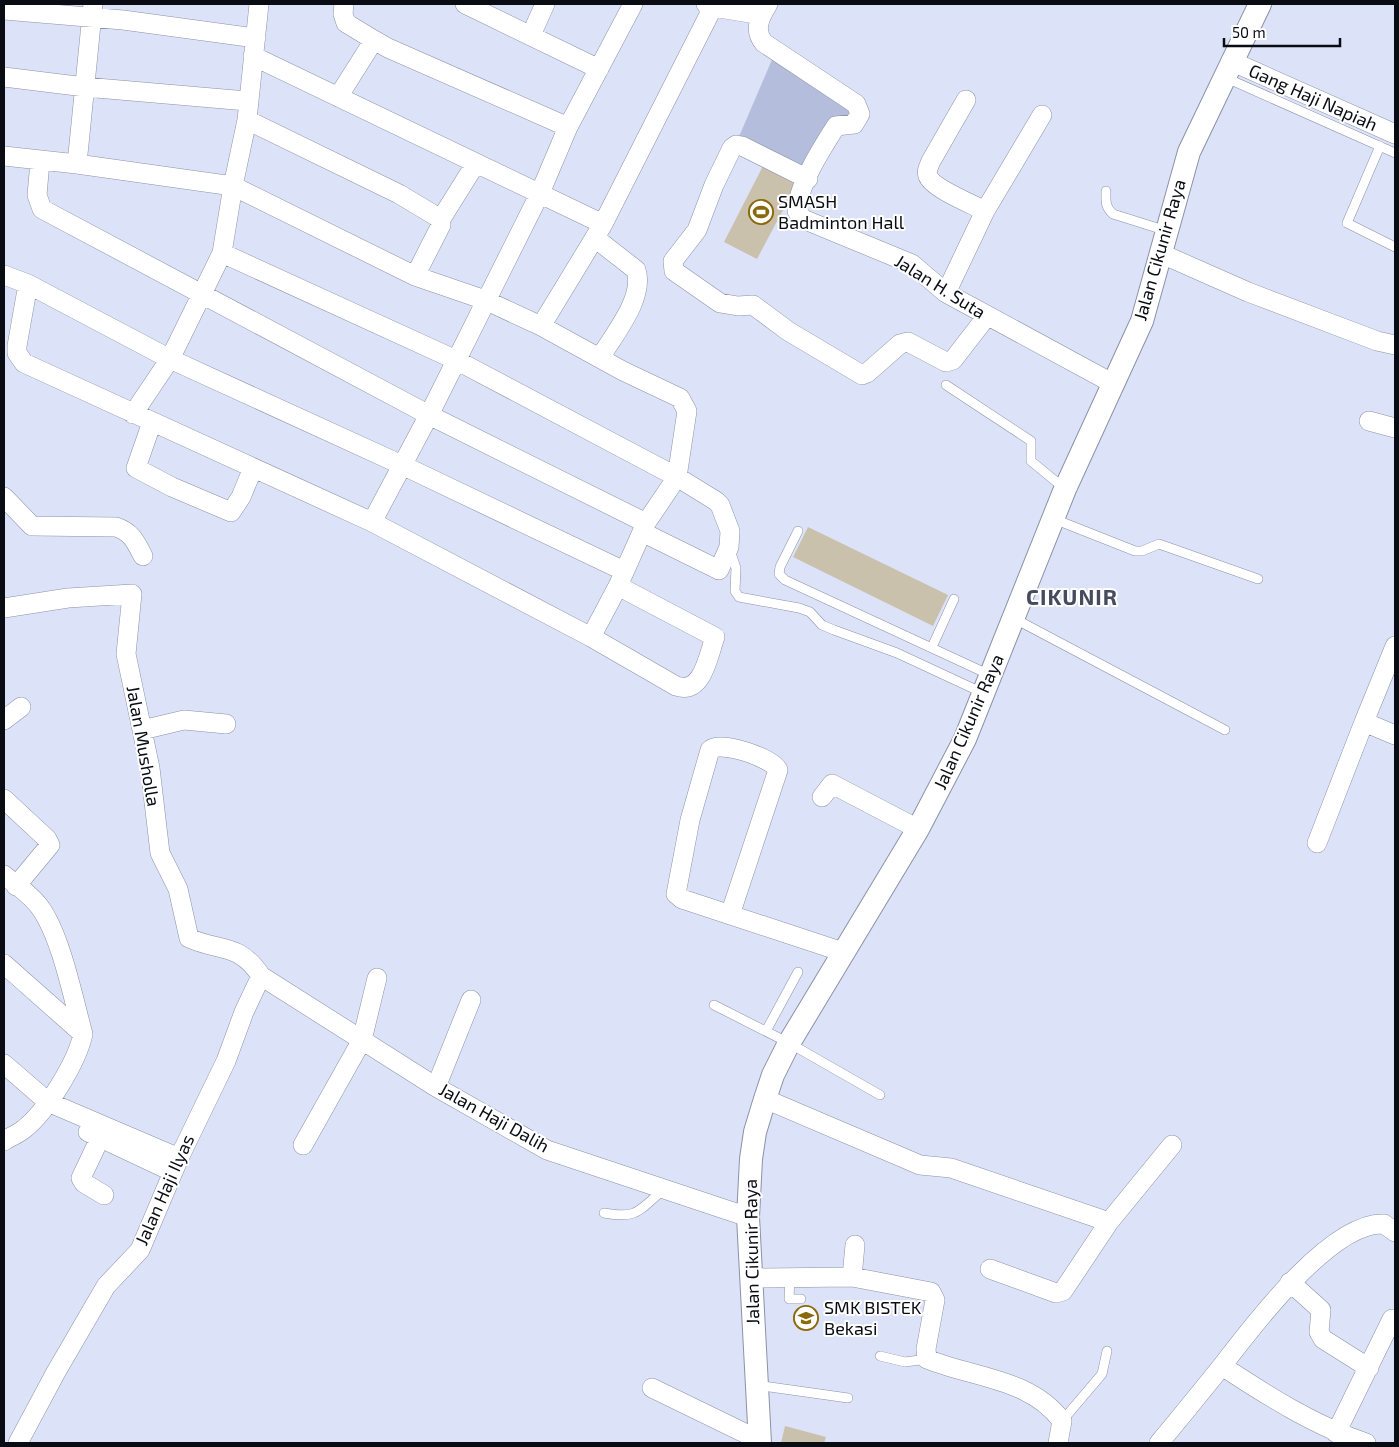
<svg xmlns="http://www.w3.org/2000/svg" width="1399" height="1447" viewBox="0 0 1399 1447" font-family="'Exo 2',sans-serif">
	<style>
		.green { fill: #b4bedc }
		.building { fill: #cac1ac }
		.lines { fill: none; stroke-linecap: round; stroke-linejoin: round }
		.service-casing { stroke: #8c92a6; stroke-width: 10 }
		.minor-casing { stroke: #8c92a6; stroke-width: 20 }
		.tertiary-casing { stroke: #8c92a6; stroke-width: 24 }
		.service { stroke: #fff; stroke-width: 9 }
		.minor { stroke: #fff; stroke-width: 19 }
		.tertiary { stroke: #fff; stroke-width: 22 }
		.labels { text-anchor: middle; stroke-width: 4; stroke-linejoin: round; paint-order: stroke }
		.street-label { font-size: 18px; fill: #0a0c13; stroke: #fff }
		.poi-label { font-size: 18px; fill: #0a0c13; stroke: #fff; text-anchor: start }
		.district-label { font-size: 22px; font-weight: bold; letter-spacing: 1px; fill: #464c5e; stroke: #fff }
	</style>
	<rect width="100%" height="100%" fill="#dce2f8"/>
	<path class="green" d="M774,55L854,109L804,172L738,139Z"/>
	<path class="building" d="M764,164L798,182L757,259L724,242Z
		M808,527L948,595L933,626L793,557Z
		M785,1426L826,1437L824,1443H781Z"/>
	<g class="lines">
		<defs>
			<path id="service" d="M1224,77L1395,153
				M1380,146L1347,223L1395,247
				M1106,191C1106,202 1105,207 1113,214L1167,231
				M946,385L1031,441V461L1065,489
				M1054,519L1135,551H1142L1159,544L1258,579
				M798,531L780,567L779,574L785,580L990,675
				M730,550L736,568L735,591L739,597L799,608L810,612L822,625L834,630L897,653L983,693
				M1015,619L1225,730
				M932,647L954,599
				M714,1005L789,1043L880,1095
				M766,1031L798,972
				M604,1213C638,1219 638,1211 663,1190
				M790,1277L789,1299H801
				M880,1356L905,1362L927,1359
				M756,1385L848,1398
				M1062,1421L1102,1374L1107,1351"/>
			<path id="minor" d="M344,4L343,14L346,23L374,40
				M465,4L599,69
				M768,4C760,17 753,30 764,43L856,104L860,114L854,124L836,126C822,148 798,185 797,211L803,219L912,264L946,293L1112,383
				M713,7L762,15
				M4,10L123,20L256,38
				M531,35L545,4
				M253,56L603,224
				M1231,61L1395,134
				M4,77L85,87L247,101
				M338,97L374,40L388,48L568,127
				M966,100L931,161C929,166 926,171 928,176C932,188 972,204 985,211
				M247,120L399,194L439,218L441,225L415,276
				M4,156L77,164L233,186L415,276L485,300L541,326L623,371L680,398L687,411L677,477L646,523L618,586L591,637
				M40,162L37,195L42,209L429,415L646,523
				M77,164L93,4
				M808,179L742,146L736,145L732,148L714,185L697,230L673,261L674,271L720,303L738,306L753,305L788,331L862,375L867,373L900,344L908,342L946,362L953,360L987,316
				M441,219L476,163
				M595,238L636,270C645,298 614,334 600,358
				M222,253L456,360L677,477L716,501L720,505L730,531L729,547L719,570L642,532
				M1162,254L1248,292L1377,341L1395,345
				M4,275L28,284L170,359L404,466L624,571
				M28,284L17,346V353L24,363L372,522L591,637L676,686C703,695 708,656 715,637L618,586
				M946,293L985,211L1042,115
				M541,326L603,224L713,7L706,4
				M133,414L170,359L222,253L233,186L247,120L259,4
				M1369,421L1395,428
				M152,422L136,468L172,487L231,512L241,497L253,468
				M4,497L32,526L116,527C132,532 136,543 143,556
				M372,522L429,415L540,193L568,127L633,4
				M4,608L68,598L132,594L126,654L150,768L160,853L178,889L189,938C219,952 239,942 261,976L436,1087L547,1150L748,1217
				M1395,646L1364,722L1395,735
				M4,720L21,707
				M142,730L184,720L226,724
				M822,797L832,784L918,829
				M4,799L47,839L50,845L16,886
				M1317,843L1364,722
				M4,875C15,884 30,894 39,906C61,935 73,998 83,1034C77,1062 47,1111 24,1129C18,1134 10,1137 4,1141
				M730,915L778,770C773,758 720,740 710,750L690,820L676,894L682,899L843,952
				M4,964L83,1034
				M4,1064L48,1102L179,1158
				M436,1087L471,1000
				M765,1099L920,1165L951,1168L1109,1222
				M88,1132L173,1172
				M100,1138L81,1178L84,1183L104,1195
				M303,1145L362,1040L377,978
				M990,1269L1056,1293L1063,1291L1109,1222L1172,1145
				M852,1277L855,1245
				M751,1278L852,1277L931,1292L935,1300L926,1349L927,1359C973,1378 1030,1378 1062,1421L1058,1443
				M1290,1282L1321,1310L1319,1332L1323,1339L1369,1368
				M1222,1366C1268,1396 1313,1425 1366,1443
				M652,1388L759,1440
				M1336,1433L1392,1319
				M18,1443L56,1372L106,1286L140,1250L179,1158L226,1061L244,1012L261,976
				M1159,1443C1180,1418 1201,1392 1222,1366C1252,1327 1331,1221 1384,1224L1395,1232"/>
			<path id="tertiary" d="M760,1443L748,1217L751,1159L755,1132L765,1099L773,1075L789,1043L918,829L965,739L1065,489L1142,321L1189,152L1260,4"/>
		</defs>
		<use href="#service" class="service-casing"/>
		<use href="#minor" class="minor-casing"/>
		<use href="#tertiary" class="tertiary-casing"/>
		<use href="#service" class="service"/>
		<use href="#minor" class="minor"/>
		<use href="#tertiary" class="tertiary"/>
	</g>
	<defs>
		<symbol id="stadium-ring" viewBox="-11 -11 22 22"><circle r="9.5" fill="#fff" stroke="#8a6908" stroke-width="1.5"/><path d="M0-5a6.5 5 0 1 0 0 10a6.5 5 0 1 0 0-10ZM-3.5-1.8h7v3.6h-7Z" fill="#8a6908"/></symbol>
		<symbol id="school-ring" viewBox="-11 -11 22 22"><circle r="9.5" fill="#fff" stroke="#8a6908" stroke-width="1.5"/><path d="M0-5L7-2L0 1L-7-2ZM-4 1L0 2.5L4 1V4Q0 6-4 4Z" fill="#8a6908"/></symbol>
	</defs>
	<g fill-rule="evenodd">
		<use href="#stadium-ring" x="747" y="198" width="28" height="28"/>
		<use href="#school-ring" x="792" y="1304" width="28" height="28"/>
	</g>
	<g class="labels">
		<g class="street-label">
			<text transform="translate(1313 98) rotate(24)" y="6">Gang Haji Napiah</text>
			<text transform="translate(1160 250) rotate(-74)" y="6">Jalan Cikunir Raya</text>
			<text transform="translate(940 287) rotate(32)" y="6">Jalan H. Suta</text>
			<text transform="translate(969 722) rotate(-66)" y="6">Jalan Cikunir Raya</text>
			<text transform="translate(143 746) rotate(80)" y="6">Jalan Musholla</text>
			<text transform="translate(494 1118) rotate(29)" y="6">Jalan Haji Dalih</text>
			<text transform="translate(165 1190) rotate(-66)" y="6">Jalan Haji Ilyas</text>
			<text transform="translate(752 1252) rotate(-91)" y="6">Jalan Cikunir Raya</text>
		</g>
		<g class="poi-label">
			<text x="778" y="208">SMASH<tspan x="778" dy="21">Badminton Hall</tspan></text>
			<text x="824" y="1314">SMK BISTEK<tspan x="824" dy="21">Bekasi</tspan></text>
		</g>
		<g class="district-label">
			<text x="1072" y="605">CIKUNIR</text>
		</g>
	</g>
	<rect width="1399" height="1447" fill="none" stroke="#0a0c13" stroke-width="10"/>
	<path d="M1224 38v8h116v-8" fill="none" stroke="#0a0c13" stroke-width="2.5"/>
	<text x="1232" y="38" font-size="15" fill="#0a0c13" stroke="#ffffff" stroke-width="4" paint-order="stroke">50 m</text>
</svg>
